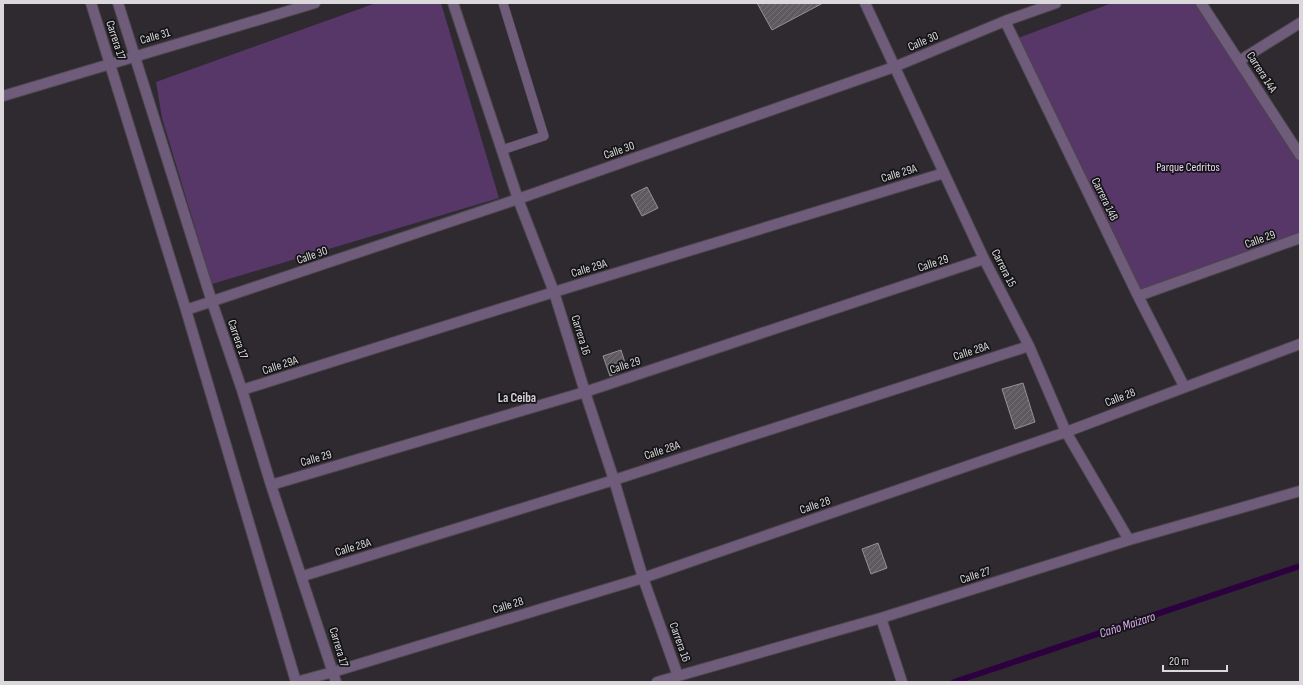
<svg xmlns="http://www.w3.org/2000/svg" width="1303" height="685" viewBox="0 0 1303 685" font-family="'Sofia Sans Condensed',sans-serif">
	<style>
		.park { fill: #573768 }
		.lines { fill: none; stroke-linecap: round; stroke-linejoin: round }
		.stream { stroke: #2d0040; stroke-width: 6 }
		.building { fill: url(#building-hatch); stroke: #949096 }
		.lane-casing { stroke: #4a464b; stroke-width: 10 }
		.street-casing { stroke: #4a464b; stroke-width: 12 }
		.lane { stroke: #6f5c7a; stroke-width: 9 }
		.street { stroke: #6f5c7a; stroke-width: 10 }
		.labels { text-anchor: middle; stroke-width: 3.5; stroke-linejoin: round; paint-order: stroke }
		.street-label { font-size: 12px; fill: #dad8db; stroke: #151416 }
		.park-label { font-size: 12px; fill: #ead2f9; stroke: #151416 }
		.neighbourhood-label { font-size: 13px; font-weight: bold; fill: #d5d0d8; stroke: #151416 }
		.water-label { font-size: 13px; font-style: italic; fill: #dcacf8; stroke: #151416 }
	</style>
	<defs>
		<pattern id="building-hatch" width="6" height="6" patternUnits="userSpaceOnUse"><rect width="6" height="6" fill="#5e5a60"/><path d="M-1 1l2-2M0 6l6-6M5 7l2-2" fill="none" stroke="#747176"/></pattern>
	</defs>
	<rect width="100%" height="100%" fill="#2e2a30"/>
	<path class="park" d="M376,3H441L499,198L212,284L162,118L156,82Z
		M1112,3H1197L1300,157V237L1139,293L1015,39Z"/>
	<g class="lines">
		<path class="stream" d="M954,682L1300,566"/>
	</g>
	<path class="building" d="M757,3H823L772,30Z
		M647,187L658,208L642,216L631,195Z
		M621,350L627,369L610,376L603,356Z
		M1023,383L1035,422L1015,429L1002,389Z
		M878,543L887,568L871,574L862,549Z"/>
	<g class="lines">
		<defs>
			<path id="lane" d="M502,150L544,136L503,3"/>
			<path id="street" d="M91,3L186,310L296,682
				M118,3L212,302L242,390L271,485L336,682
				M453,3L518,199L554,292L585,392L614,480L643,578L678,676
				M865,3L984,259L1029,346L1066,432L1129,540
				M1201,3L1300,155
				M1005,21L1138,296L1184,386
				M1239,61L1300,23
				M3,96L315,3
				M1138,296L1300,238
				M186,310L518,199L894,67L1005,21L1056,3
				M242,390L554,292L944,173
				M271,485L585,392L984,259
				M303,576L614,480L1029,346
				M881,618L902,682
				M296,682L333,672L643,578L1066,432L1300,344
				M657,682L881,618L1129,540L1300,491"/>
		</defs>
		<use href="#lane" class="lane-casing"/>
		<use href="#street" class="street-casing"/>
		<use href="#lane" class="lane"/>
		<use href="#street" class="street"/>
	</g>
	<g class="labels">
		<g class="street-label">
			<text transform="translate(155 36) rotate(-16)" y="4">Calle 31</text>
			<text transform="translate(116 40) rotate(72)" y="4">Carrera 17</text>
			<text transform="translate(923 41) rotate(-23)" y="4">Calle 30</text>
			<text transform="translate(1262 72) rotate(57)" y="4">Carrera 14A</text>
			<text transform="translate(619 150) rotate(-19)" y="4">Calle 30</text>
			<text transform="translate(899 173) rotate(-17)" y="4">Calle 29A</text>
			<text transform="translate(1105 199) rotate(64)" y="4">Carrera 14B</text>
			<text transform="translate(1260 239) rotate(-20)" y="4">Calle 29</text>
			<text transform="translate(312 255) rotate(-19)" y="4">Calle 30</text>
			<text transform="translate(933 263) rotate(-18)" y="4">Calle 29</text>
			<text transform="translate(589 268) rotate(-17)" y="4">Calle 29A</text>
			<text transform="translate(1004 268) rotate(63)" y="4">Carrera 15</text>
			<text transform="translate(581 335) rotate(73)" y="4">Carrera 16</text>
			<text transform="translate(238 339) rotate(71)" y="4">Carrera 17</text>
			<text transform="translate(971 351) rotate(-18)" y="4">Calle 28A</text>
			<text transform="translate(280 365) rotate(-18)" y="4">Calle 29A</text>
			<text transform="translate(625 365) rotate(-18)" y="4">Calle 29</text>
			<text transform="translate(1120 397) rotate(-21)" y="4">Calle 28</text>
			<text transform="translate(662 450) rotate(-18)" y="4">Calle 28A</text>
			<text transform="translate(316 458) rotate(-16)" y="4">Calle 29</text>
			<text transform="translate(815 505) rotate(-19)" y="4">Calle 28</text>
			<text transform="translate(353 547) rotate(-17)" y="4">Calle 28A</text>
			<text transform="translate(975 575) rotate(-18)" y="4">Calle 27</text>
			<text transform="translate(508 605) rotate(-17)" y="4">Calle 28</text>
			<text transform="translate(680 642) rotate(70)" y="4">Carrera 16</text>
			<text transform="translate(339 647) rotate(73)" y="4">Carrera 17</text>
		</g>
		<g class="park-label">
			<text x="1188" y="171">Parque Cedritos</text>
		</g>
		<g class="neighbourhood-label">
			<text x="517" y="402">La Ceiba</text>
		</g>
		<g class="water-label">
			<text transform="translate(1127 624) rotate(-18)" y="5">Caño Maizaro</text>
		</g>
	</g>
	<rect width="1303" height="685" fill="none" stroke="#dad8db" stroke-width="8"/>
	<path d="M1163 665v6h64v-6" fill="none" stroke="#dad8db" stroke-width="2"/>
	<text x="1169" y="665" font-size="12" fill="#dad8db" stroke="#151416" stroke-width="3" paint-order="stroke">20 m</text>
</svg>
